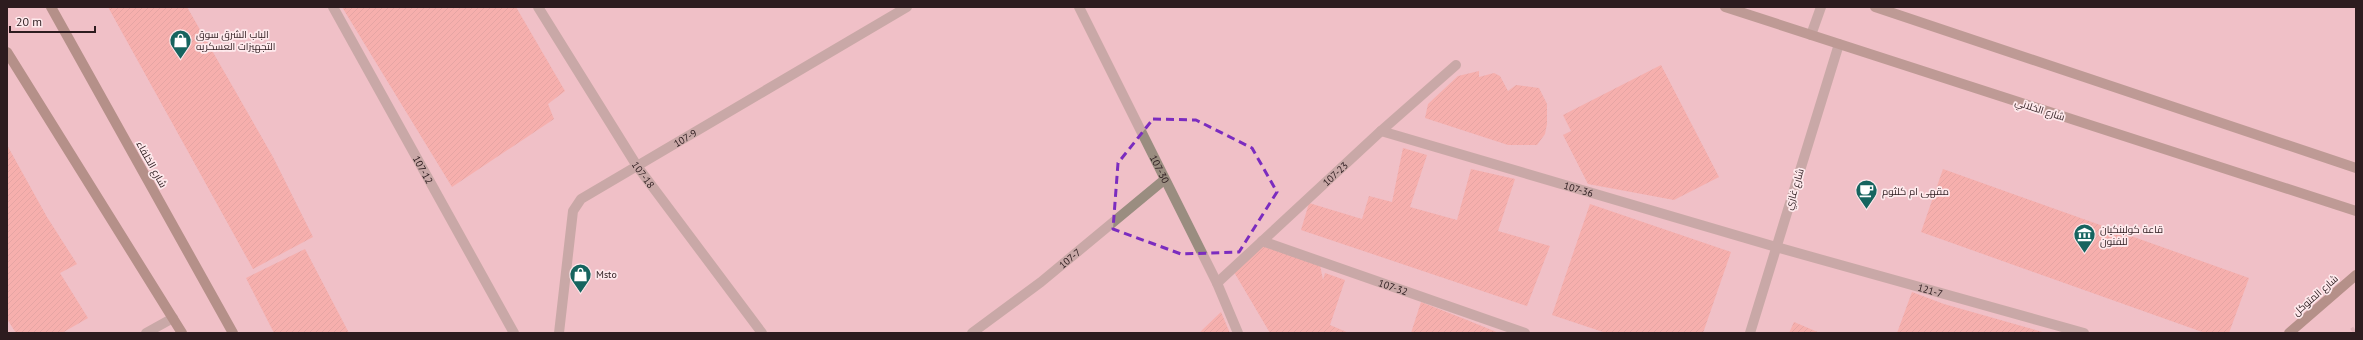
<svg xmlns="http://www.w3.org/2000/svg" width="2363" height="340" viewBox="0 0 2363 340" font-family="'PT Sans',Cairo,sans-serif">
	<style>
		.building { fill: url(#building-hatch) }
		.lines { fill: none; stroke-linecap: round; stroke-linejoin: round }
		.primary-tunnel { stroke: #c99fa5; stroke-width: 10; stroke-dasharray: 10 5; stroke-linecap: butt }
		.pedestrian { stroke: #9a8d80; stroke-width: 10 }
		.minor { stroke: #9a8d80; stroke-width: 10 }
		.secondary { stroke: #816e5a; stroke-width: 10 }
		.primary { stroke: #6e573f; stroke-width: 10 }
		.marked { fill: none; stroke: #7b2cbf; stroke-width: 3; stroke-dasharray: 8 5; stroke-linejoin: round }
		.labels { text-anchor: middle; stroke-width: 3.5; stroke-linejoin: round; paint-order: stroke }
		.poi-label { font-size: 10px; fill: #2d1c1f; stroke: #fee9ec; text-anchor: start }
		.street-label { font-size: 10px; fill: #2d1c1f; stroke: #fee9ec }
	</style>
	<defs>
		<pattern id="building-hatch" width="6" height="6" patternUnits="userSpaceOnUse"><rect width="6" height="6" fill="#fc9c8f"/><path d="M-1 1l2-2M0 6l6-6M5 7l2-2" fill="none" stroke="#d8867b"/></pattern>
	</defs>
	<rect width="100%" height="100%" fill="#f0c0c7"/>
	<path class="building" d="M108,7H187L273,157L313,237L253,269Z
		M342,7H516L565,91L548,104L554,119L452,187Z
		M1661,65L1719,177L1674,200L1588,184L1563,135L1571,131L1563,115Z
		M1479,71V77L1494,73L1500,76L1508,91L1516,85L1539,88L1547,104V124L1545,134L1537,145H1508L1425,118L1428,104L1458,76Z
		M7,145L47,217L77,264L60,273L88,318L62,333H16L7,319Z
		M1403,148L1427,155L1410,207L1457,220L1471,169L1515,179L1498,231L1550,246L1527,306L1301,230L1309,203L1362,219L1369,196L1392,202Z
		M1943,169L2249,278L2229,333H2205L1921,232Z
		M1590,204L1731,252L1703,333H1606L1552,315Z
		M1262,246L1320,265L1323,280L1325,273L1345,280L1330,325L1349,333H1270L1234,272Z
		M305,249L349,333H274L246,278Z
		M1912,292L1944,304L2046,333H1897Z
		M1421,302L1467,320L1499,333H1411Z
		M1221,312L1230,333H1199Z
		M1794,322L1820,333H1789Z"/>
	<g class="lines">
		<path class="primary-tunnel" d="M2353,333L2356,331"/>
		<path class="pedestrian" d="M1750,333L1839,44"/>
		<g class="minor">
			<path id="s1" d="M333,7L514,333"/>
			<path id="s2" d="M538,7L637,166L762,333"/>
			<path id="s3" d="M1079,7L1217,283L1238,333"/>
			<path d="M1811,35L1821,7"/>
			<path id="s4" d="M1381,131L1776,247L2084,333"/>
			<path id="s5" d="M1262,241L1525,333"/>
			<path id="s6" d="M1217,283L1381,131L1456,65"/>
			<path d="M146,333L173,318"/>
			<path id="s7" d="M559,333L573,211L581,199L907,7"/>
			<path id="s8" d="M972,333L1041,282L1164,180"/>
		</g>
		<path class="secondary" d="M1725,7L2356,211
			M1875,7L2356,168"/>
		<path class="primary" d="M51,7L233,333
			M7,52L182,333
			M2289,333L2356,275"/>
	</g>
	<path d="M0 0H2363V340H0ZM1153,119L1196,120L1252,148L1277,192L1239,252L1181,254L1113,229L1118,163Z" fill="#f0c0c7" fill-opacity=".55" fill-rule="evenodd"/>
	<path class="marked" d="M1153,119L1196,120L1252,148L1277,192L1239,252L1181,254L1113,229L1118,163Z"/>
	<defs>
		<symbol id="shop-pin" viewBox="-11 -11 22 30"><path d="M0 17L-7.5 6A9.5 9.5 0 1 1 7.5 6Z" fill="#16645f" stroke="#fee9ec"/><path d="M-5-2.5h2.3a2.7 3.5 0 0 1 5.4 0H5L5.5 6h-11ZM-1.5-2.5h3a1.5 2.3 0 0 0-3 0Z" fill="#fff"/></symbol>
		<symbol id="cafe-pin" viewBox="-11 -11 22 30"><path d="M0 17L-7.5 6A9.5 9.5 0 1 1 7.5 6Z" fill="#16645f" stroke="#fee9ec"/><path d="M-5.5-4.5H6V0H3Q3 3.5 0 3.5H-2.5Q-5.5 3.5-5.5 0ZM3-3.2v2h1.7v-2ZM-6 4.5H4V6H-6Z" fill="#fff"/></symbol>
		<symbol id="museum-pin" viewBox="-11 -11 22 30"><path d="M0 17L-7.5 6A9.5 9.5 0 1 1 7.5 6Z" fill="#16645f" stroke="#fee9ec"/><path d="M0-6L6-3V-2H-6V-3ZM-5-1h2V3h-2ZM-1-1h2V3h-2ZM3-1h2V3H3ZM-6 4H6V6H-6Z" fill="#fff"/></symbol>
	</defs>
	<g fill-rule="evenodd">
		<use href="#shop-pin" x="168" y="28" width="25" height="34"/>
		<use href="#cafe-pin" x="1854" y="178" width="25" height="34"/>
		<use href="#museum-pin" x="2072" y="222" width="25" height="34"/>
		<use href="#shop-pin" x="568" y="262" width="25" height="34"/>
	</g>
	<g class="labels">
		<g class="poi-label">
			<text x="196" y="38">الباب الشرق سوق<tspan x="196" dy="12">التجهيزات العسكريه</tspan></text>
			<text x="1882" y="195">مقهى ام كلثوم</text>
			<text x="2100" y="233">قاعة كولبنكيان<tspan x="2100" dy="12">للفنون</tspan></text>
			<text x="596" y="278">Msto</text>
		</g>
		<g class="street-label">
			<text transform="translate(2040 109) rotate(18)" y="4">شارع الخلاني</text>
			<text dy="4" stroke="none"><textPath href="#s7" startOffset="258">107-9</textPath></text>
			<text transform="translate(152 164) rotate(61)" y="4">شارع الخلفاء</text>
			<text dy="4" stroke="none"><textPath href="#s3" startOffset="181">107-30</textPath></text>
			<text dy="4" stroke="none"><textPath href="#s1" startOffset="186">107-12</textPath></text>
			<text dy="4" stroke="none"><textPath href="#s6" startOffset="161">107-23</textPath></text>
			<text dy="4" stroke="none"><textPath href="#s2" startOffset="198">107-18</textPath></text>
			<text dy="4" stroke="none"><textPath href="#s4" startOffset="206">107-36</textPath></text>
			<text transform="translate(1794 189) rotate(-73)" y="4">شارع غازي</text>
			<text dy="4" stroke="none"><textPath href="#s8" startOffset="123">107-7</textPath></text>
			<text dy="4" stroke="none"><textPath href="#s5" startOffset="139">107-32</textPath></text>
			<text dy="4" stroke="none"><textPath href="#s4" startOffset="572">121-7</textPath></text>
			<text transform="translate(2315 295) rotate(-41)" y="4">شارع المتوكل</text>
		</g>
	</g>
	<rect width="2363" height="340" fill="none" stroke="#2d1c1f" stroke-width="16"/>
	<path d="M10 26v6h85v-6" fill="none" stroke="#2d1c1f" stroke-width="2"/>
	<text x="16" y="26" font-size="12" fill="#2d1c1f" stroke="#fee9ec" stroke-width="3" paint-order="stroke">20 m</text>
</svg>
